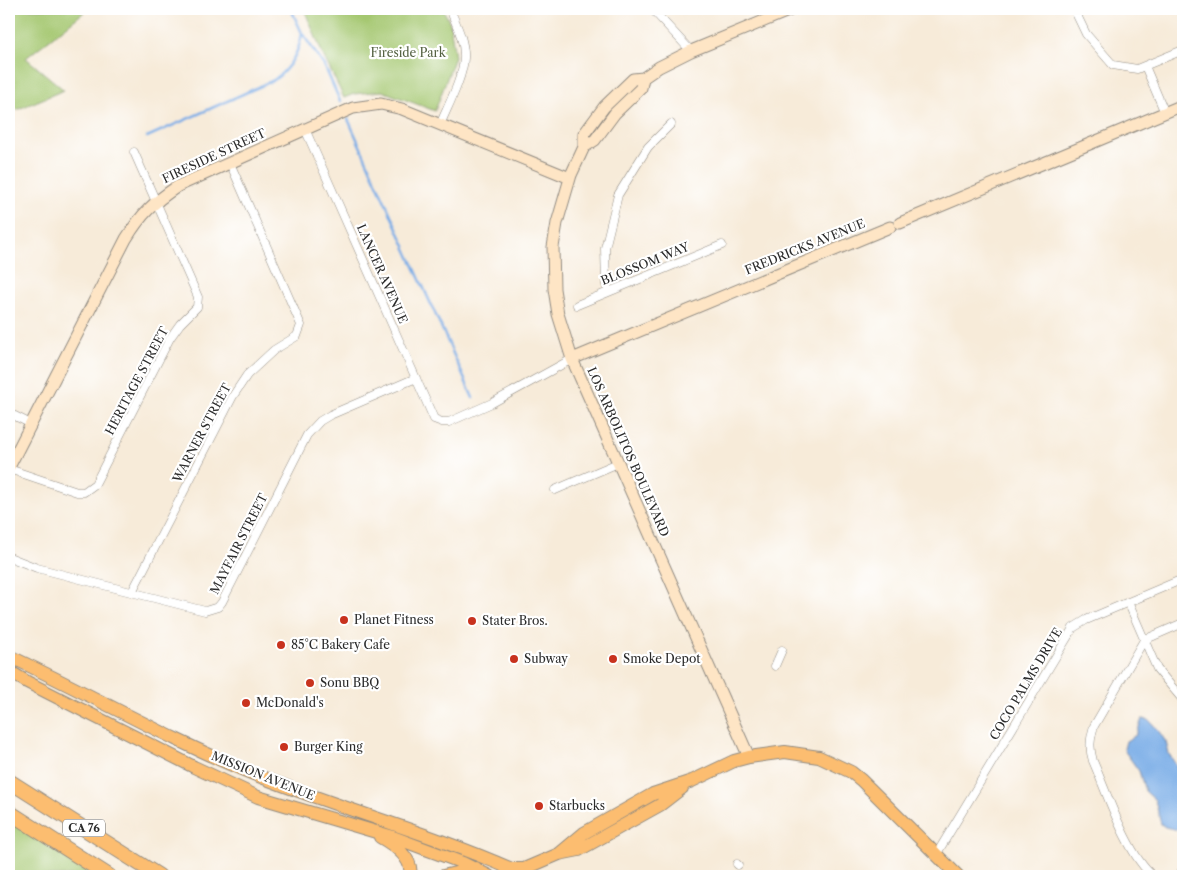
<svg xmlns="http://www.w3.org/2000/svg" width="1192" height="885" viewBox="0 0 1192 885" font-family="'Libre Caslon Text',serif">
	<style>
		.green { fill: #a4c770; stroke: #68794e }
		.water { fill: #7aade7; stroke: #526c89 }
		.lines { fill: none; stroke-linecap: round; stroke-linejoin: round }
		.stream { stroke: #7aade7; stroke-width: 2.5 }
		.street-casing { stroke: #918b82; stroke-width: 9 }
		.secondary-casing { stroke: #918b82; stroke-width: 13 }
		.primary-casing { stroke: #918b82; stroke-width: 14 }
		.highway-casing { stroke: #918b82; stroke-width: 16 }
		.street { stroke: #fff; stroke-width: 8 }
		.secondary { stroke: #fee5c5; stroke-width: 11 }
		.primary { stroke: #fcbd6f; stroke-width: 12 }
		.highway { stroke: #fcbd6f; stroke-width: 14 }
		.poi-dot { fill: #c8321e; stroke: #fff; stroke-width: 2 }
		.labels { text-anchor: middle; stroke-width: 4.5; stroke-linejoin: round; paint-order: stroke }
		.shield { fill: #fff; stroke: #6b6b6b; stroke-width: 1 }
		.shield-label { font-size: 11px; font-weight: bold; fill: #2b2b2b }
		.park-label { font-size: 12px; fill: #556243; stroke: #fff }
		.street-label { font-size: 12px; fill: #2b2b2b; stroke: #fff }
		.poi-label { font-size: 12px; fill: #2b2b2b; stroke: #fff; text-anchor: start }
	</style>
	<rect width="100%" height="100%" fill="#fff"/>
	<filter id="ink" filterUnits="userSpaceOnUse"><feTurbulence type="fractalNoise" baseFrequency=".02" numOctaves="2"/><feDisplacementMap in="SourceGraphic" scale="10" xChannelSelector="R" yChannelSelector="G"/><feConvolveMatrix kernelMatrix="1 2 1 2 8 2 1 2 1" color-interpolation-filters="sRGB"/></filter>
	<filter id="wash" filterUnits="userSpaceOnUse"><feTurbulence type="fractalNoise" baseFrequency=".0096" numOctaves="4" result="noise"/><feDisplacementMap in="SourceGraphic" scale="20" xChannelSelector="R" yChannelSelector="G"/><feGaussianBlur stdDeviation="1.12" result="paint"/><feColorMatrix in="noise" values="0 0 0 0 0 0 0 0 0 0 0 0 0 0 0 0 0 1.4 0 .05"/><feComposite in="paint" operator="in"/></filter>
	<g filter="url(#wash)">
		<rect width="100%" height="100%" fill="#f7ebd9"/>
		<path class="green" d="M9,9H88L26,58L64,90L9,113Z
			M304,9H443L450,23L455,57L435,111L382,91L354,94L344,98L323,55Z
			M9,821L95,876H9Z"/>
		<path class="water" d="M1142,719L1149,720L1158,730L1166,742L1169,754L1176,765L1183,789V834L1178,830L1165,827L1161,824L1155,800L1145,791L1139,771L1126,753L1124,749L1126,741L1136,735Z"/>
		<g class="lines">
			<path class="stream" d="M291,9L302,33L325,67L340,101
				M348,119L473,398
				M147,137L274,80C290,68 299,53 302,33"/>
		</g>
	</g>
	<g filter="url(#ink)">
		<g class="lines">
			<defs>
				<path id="street" d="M652,9L691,51
					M1074,9L1086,34L1113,65L1137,69L1183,50
					M1145,66L1165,113
					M440,125C448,106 463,77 464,58C465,41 456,24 450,9
					M305,129L434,419L442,422H449L492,403L572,359
					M609,291L606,285L605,248L618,195L648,147L671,124
					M577,305L722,245
					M9,413L31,424
					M9,469L77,492H84L95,484L170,338L180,324L197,307L198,297L134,152
					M555,490L618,463
					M9,557L37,568L205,611L218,607L222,602L307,435L320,421L330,415L416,378
					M132,592L233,396L247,375L274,350L297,336L301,325L230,163
					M1128,602L1157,669L1183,700
					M775,666L782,650
					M936,855L1073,628L1086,620L1183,579
					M737,864L738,865
					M1153,876C1127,855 1107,793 1093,761C1089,748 1090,739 1094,726L1144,640L1183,623
					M1178,876L1183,870"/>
				<path id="secondary" d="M643,78L641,88L615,113L595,140L584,147L571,175L557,223L553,247L554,289L558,314L572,359L749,757
					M584,147V134L604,107L633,79L643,78L659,67L691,51L793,9
					M900,223L1183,105
					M572,359L890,227
					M9,467L126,239C142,213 153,203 178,186L353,108L381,104L402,109L570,178"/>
				<path id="primary" d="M9,656C90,694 168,739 251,773C338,808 428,832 514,870
					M9,671L27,682L194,767L258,797L393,837L463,863L489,876
					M380,837C394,845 414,858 410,876
					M559,854L584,833L653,794L692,781L734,761L749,757L785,752L819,757L851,772L861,780L958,876
					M506,869H524L559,854L579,850L660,805L682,788
					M443,876L476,868"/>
				<path id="highway" d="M9,781L159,876
					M9,812L109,876"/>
			</defs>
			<use href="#street" class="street-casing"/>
			<use href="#secondary" class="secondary-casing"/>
			<use href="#primary" class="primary-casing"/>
			<use href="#highway" class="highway-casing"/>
			<use href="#street" class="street"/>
			<use href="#secondary" class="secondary"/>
			<use href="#primary" class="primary"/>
			<use href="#highway" class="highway"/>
		</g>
	</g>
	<g class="poi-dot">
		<circle cx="344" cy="620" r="5"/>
		<circle cx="472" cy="621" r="5"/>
		<circle cx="281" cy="645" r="5"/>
		<circle cx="514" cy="659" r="5"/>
		<circle cx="613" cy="659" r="5"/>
		<circle cx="310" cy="683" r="5"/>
		<circle cx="246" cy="703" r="5"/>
		<circle cx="284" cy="747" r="5"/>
		<circle cx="539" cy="806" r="5"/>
	</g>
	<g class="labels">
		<rect class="shield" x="63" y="819.5" width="42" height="17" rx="4"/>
		<g class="shield-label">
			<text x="84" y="832">CA 76</text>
		</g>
		<g class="park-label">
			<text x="408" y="57">Fireside Park</text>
		</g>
		<g class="street-label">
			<text transform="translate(214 156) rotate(-25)" y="4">FIRESIDE STREET</text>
			<text transform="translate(805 247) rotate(-22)" y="4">FREDRICKS AVENUE</text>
			<text transform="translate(645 264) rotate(-22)" y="4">BLOSSOM WAY</text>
			<text transform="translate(382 274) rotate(66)" y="4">LANCER AVENUE</text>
			<text transform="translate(137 381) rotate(-62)" y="4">HERITAGE STREET</text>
			<text transform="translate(202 433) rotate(-62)" y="4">WARNER STREET</text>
			<text transform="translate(628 452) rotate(66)" y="4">LOS ARBOLITOS BOULEVARD</text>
			<text transform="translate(239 544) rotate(-63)" y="4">MAYFAIR STREET</text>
			<text transform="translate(1026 684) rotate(-59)" y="4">COCO PALMS DRIVE</text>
			<text transform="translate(263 776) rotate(22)" y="4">MISSION AVENUE</text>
		</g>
		<g class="poi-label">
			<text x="354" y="624">Planet Fitness</text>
			<text x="482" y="625">Stater Bros.</text>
			<text x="291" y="649">85°C Bakery Cafe</text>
			<text x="524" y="663">Subway</text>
			<text x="623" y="663">Smoke Depot</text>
			<text x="320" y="687">Sonu BBQ</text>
			<text x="256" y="707">McDonald's</text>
			<text x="294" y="751">Burger King</text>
			<text x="549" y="810">Starbucks</text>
		</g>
	</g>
	<rect width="1192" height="885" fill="none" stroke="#fff" stroke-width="30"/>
</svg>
